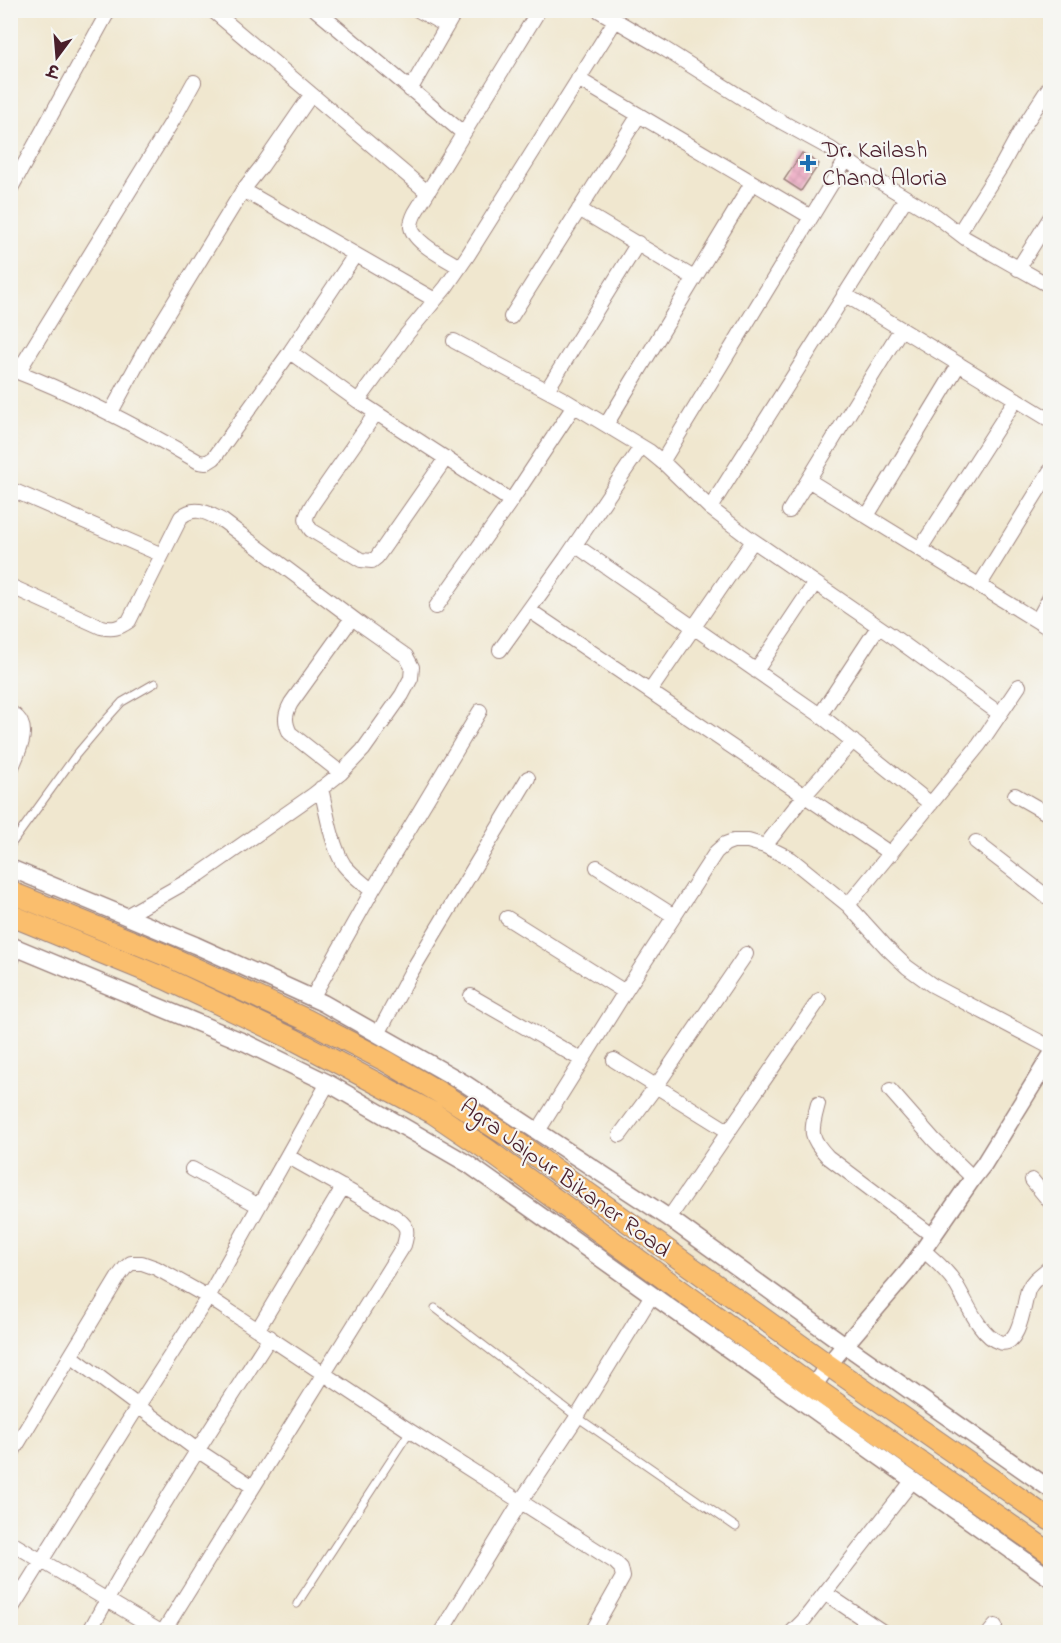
<svg xmlns="http://www.w3.org/2000/svg" width="1061" height="1643" viewBox="0 0 1061 1643" font-family="'Indie Flower','Playpen Sans Deva',sans-serif">
	<style>
		.building { fill: url(#building-cross-hatch) }
		.lines { fill: none; stroke-linecap: round; stroke-linejoin: round }
		.service-casing { stroke: #9d837d; stroke-width: 9 }
		.minor-casing { stroke: #9d837d; stroke-width: 16 }
		.tertiary-casing { stroke: #9d837d; stroke-width: 19 }
		.trunk-casing { stroke: #9d837d; stroke-width: 23 }
		.service { stroke: #fff; stroke-width: 7 }
		.minor { stroke: #fff; stroke-width: 14 }
		.tertiary { stroke: #fff; stroke-width: 16 }
		.trunk { stroke: #fabe6d; stroke-width: 21 }
		.poi-dot { fill: #1f6fb2; stroke: #f6f6f2; stroke-width: 2 }
		.labels { text-anchor: middle; stroke-width: 4.5; stroke-linejoin: round; paint-order: stroke }
		.poi-label { font-size: 24px; fill: #4a1f2b; stroke: #f6f6f2; text-anchor: start }
		.street-label { font-size: 24px; fill: #4a1f2b; stroke: #f6f6f2 }
	</style>
	<defs>
		<pattern id="building-cross-hatch" width="8" height="8" patternUnits="userSpaceOnUse" patternTransform="scale(1.5)"><rect width="8" height="8" fill="#eda1be"/><path d="M0 0l8 8M0 8l8-8" fill="none" stroke="#c2839b"/></pattern>
	</defs>
	<rect width="100%" height="100%" fill="#f6f6f2"/>
	<filter id="ink" filterUnits="userSpaceOnUse"><feTurbulence type="fractalNoise" baseFrequency=".0167" numOctaves="2"/><feDisplacementMap in="SourceGraphic" scale="12" xChannelSelector="R" yChannelSelector="G"/><feConvolveMatrix kernelMatrix="1 2 1 2 8 2 1 2 1" color-interpolation-filters="sRGB"/></filter>
	<filter id="wash" filterUnits="userSpaceOnUse"><feTurbulence type="fractalNoise" baseFrequency=".008" numOctaves="4" result="noise"/><feDisplacementMap in="SourceGraphic" scale="24" xChannelSelector="R" yChannelSelector="G"/><feGaussianBlur stdDeviation="1.35" result="paint"/><feColorMatrix in="noise" values="0 0 0 0 0 0 0 0 0 0 0 0 0 0 0 0 0 1.4 0 .05"/><feComposite in="paint" operator="in"/></filter>
	<g filter="url(#wash)">
		<rect width="100%" height="100%" fill="#f0e7cf"/>
		<g id="blocks">
			<path class="building" d="M802,153L819,164L801,191L784,180Z"/>
		</g>
	</g>
	<g filter="url(#ink)">
		<use href="#blocks" fill-opacity="0" stroke="#9d837d" stroke-width="1.5"/>
		<g class="lines">
			<defs>
				<path id="service" d="M10,846L76,755L103,723L122,702L155,683
					M435,1308L577,1417L736,1527
					M297,1604L410,1431"/>
				<path id="minor" d="M212,10L427,192
					M316,10L463,133
					M418,10L447,26
					M598,10L663,48L771,116L831,149L865,173L935,215L965,238L1050,286
					M578,79L811,217
					M410,90L456,10
					M10,190L109,10
					M243,190L435,300
					M579,209L694,278
					M959,233L1002,165L1020,132L1050,86
					M460,267C446,259 414,243 411,227C411,223 413,217 415,213L539,10
					M1018,269L1050,218
					M844,294L1050,420
					M511,317L639,115
					M454,341L563,399L649,451L666,465L710,508L748,537L891,635L1000,714
					M290,352L358,401L511,501
					M10,369C76,394 139,427 199,462L206,463L214,458L290,352L355,255
					M18,372L173,120L194,82
					M547,390L638,243
					M358,401L407,334L446,287L468,255L615,21
					M376,413L312,505C306,516 303,519 311,530L361,560L372,561L377,557L446,458
					M110,414L145,350L243,190L262,166L311,95
					M606,425L752,183
					M662,462L846,160
					M808,480L1050,629
					M10,489L162,555
					M710,508L906,198
					M789,511L901,329
					M867,516L959,364
					M575,545L820,715L931,804
					M920,549L1016,399
					M10,586L101,627C113,630 119,628 129,621L181,517C196,504 209,514 223,521L359,623L406,656L412,667L411,678L402,695L363,750L341,773L313,795L200,874L126,916
					M979,586L1050,471
					M436,607L511,501L574,406
					M529,610L891,854
					M1037,621L1050,597
					M500,650L566,558L641,447
					M756,671L815,583
					M650,691L753,541
					M10,712C15,715 19,718 21,723C28,737 15,758 10,772
					M820,715L878,627
					M341,773L290,733C284,721 285,714 291,703L352,618
					M321,788C326,810 332,847 344,865C351,874 363,883 372,891
					M1015,795L1050,815
					M976,842L1050,899
					M765,846L804,796L853,741
					M597,867L674,916
					M848,905L979,745L1019,686
					M507,918L625,992
					M10,964L17,948
					M471,996L582,1060
					M312,998L372,891L480,711
					M378,1034L410,974L528,778
					M614,1060L728,1131
					M890,1090L934,1140L973,1178
					M818,1104C811,1131 808,1136 828,1157L933,1236
					M538,1131L625,992L716,852L725,844L733,841H748L765,846L791,859L848,905L888,949L907,967L932,985L1050,1047
					M620,1135L657,1085L746,954
					M192,1169L259,1206
					M1032,1180L1050,1202
					M669,1218L819,1000
					M923,1250C934,1260 947,1270 955,1283C966,1300 979,1335 999,1342C1020,1349 1024,1302 1028,1290C1032,1280 1042,1274 1050,1267
					M258,1329L343,1187
					M71,1356L197,1450L253,1487
					M10,1456L119,1276L125,1268L131,1263H142L156,1268L208,1297L410,1431L615,1562L621,1568L623,1577L592,1632
					M10,1542L161,1632
					M825,1593L883,1632
					M10,1611L138,1406L208,1297L328,1083
					M89,1632C144,1531 208,1434 270,1337
					M163,1632L404,1245C409,1228 407,1226 394,1216L287,1156
					M441,1632L521,1501L577,1417L652,1295
					M792,1632L803,1621L913,1480
					M990,1632L995,1626"/>
				<path id="tertiary" d="M10,868L195,945L323,1003L464,1083L669,1218L845,1345L1050,1489
					M10,945L246,1043L328,1083L468,1164L1050,1578
					M813,1387L828,1365L910,1269L973,1178L984,1164L1050,1057"/>
				<path id="trunk" d="M10,892L170,957L307,1020L386,1061L447,1097L508,1136L828,1365L1050,1520
					M10,915L166,979L295,1040L433,1113L489,1151L813,1387L1050,1553"/>
			</defs>
			<use href="#service" class="service-casing"/>
			<use href="#minor" class="minor-casing"/>
			<use href="#tertiary" class="tertiary-casing"/>
			<use href="#trunk" class="trunk-casing"/>
			<use href="#service" class="service"/>
			<use href="#minor" class="minor"/>
			<use href="#tertiary" class="tertiary"/>
			<use href="#trunk" class="trunk"/>
		</g>
	</g>
	<path class="poi-dot" d="M805 154h6v6h6v6h-6v6h-6v-6h-6v-6h6z"/>
	<g class="labels">
		<g class="poi-label">
			<text x="822" y="157">Dr. Kailash<tspan x="822" dy="28">Chand Aloria</tspan></text>
		</g>
		<g class="street-label">
			<text transform="translate(566 1177) rotate(36)" y="8">Agra Jaipur Bikaner Road</text>
		</g>
	</g>
	<rect width="1061" height="1643" fill="none" stroke="#f6f6f2" stroke-width="36"/>
	<g transform="translate(57 57) rotate(196)" stroke="#f6f6f2" stroke-width="4.5" paint-order="stroke">
	<path d="M0-4.5L10 22L0 15L-10 22Z" fill="#4a1f2b"/>
	<text y="-9" font-size="16" font-weight="bold" text-anchor="middle" fill="#4a1f2b">उ</text>
	</g>
</svg>
